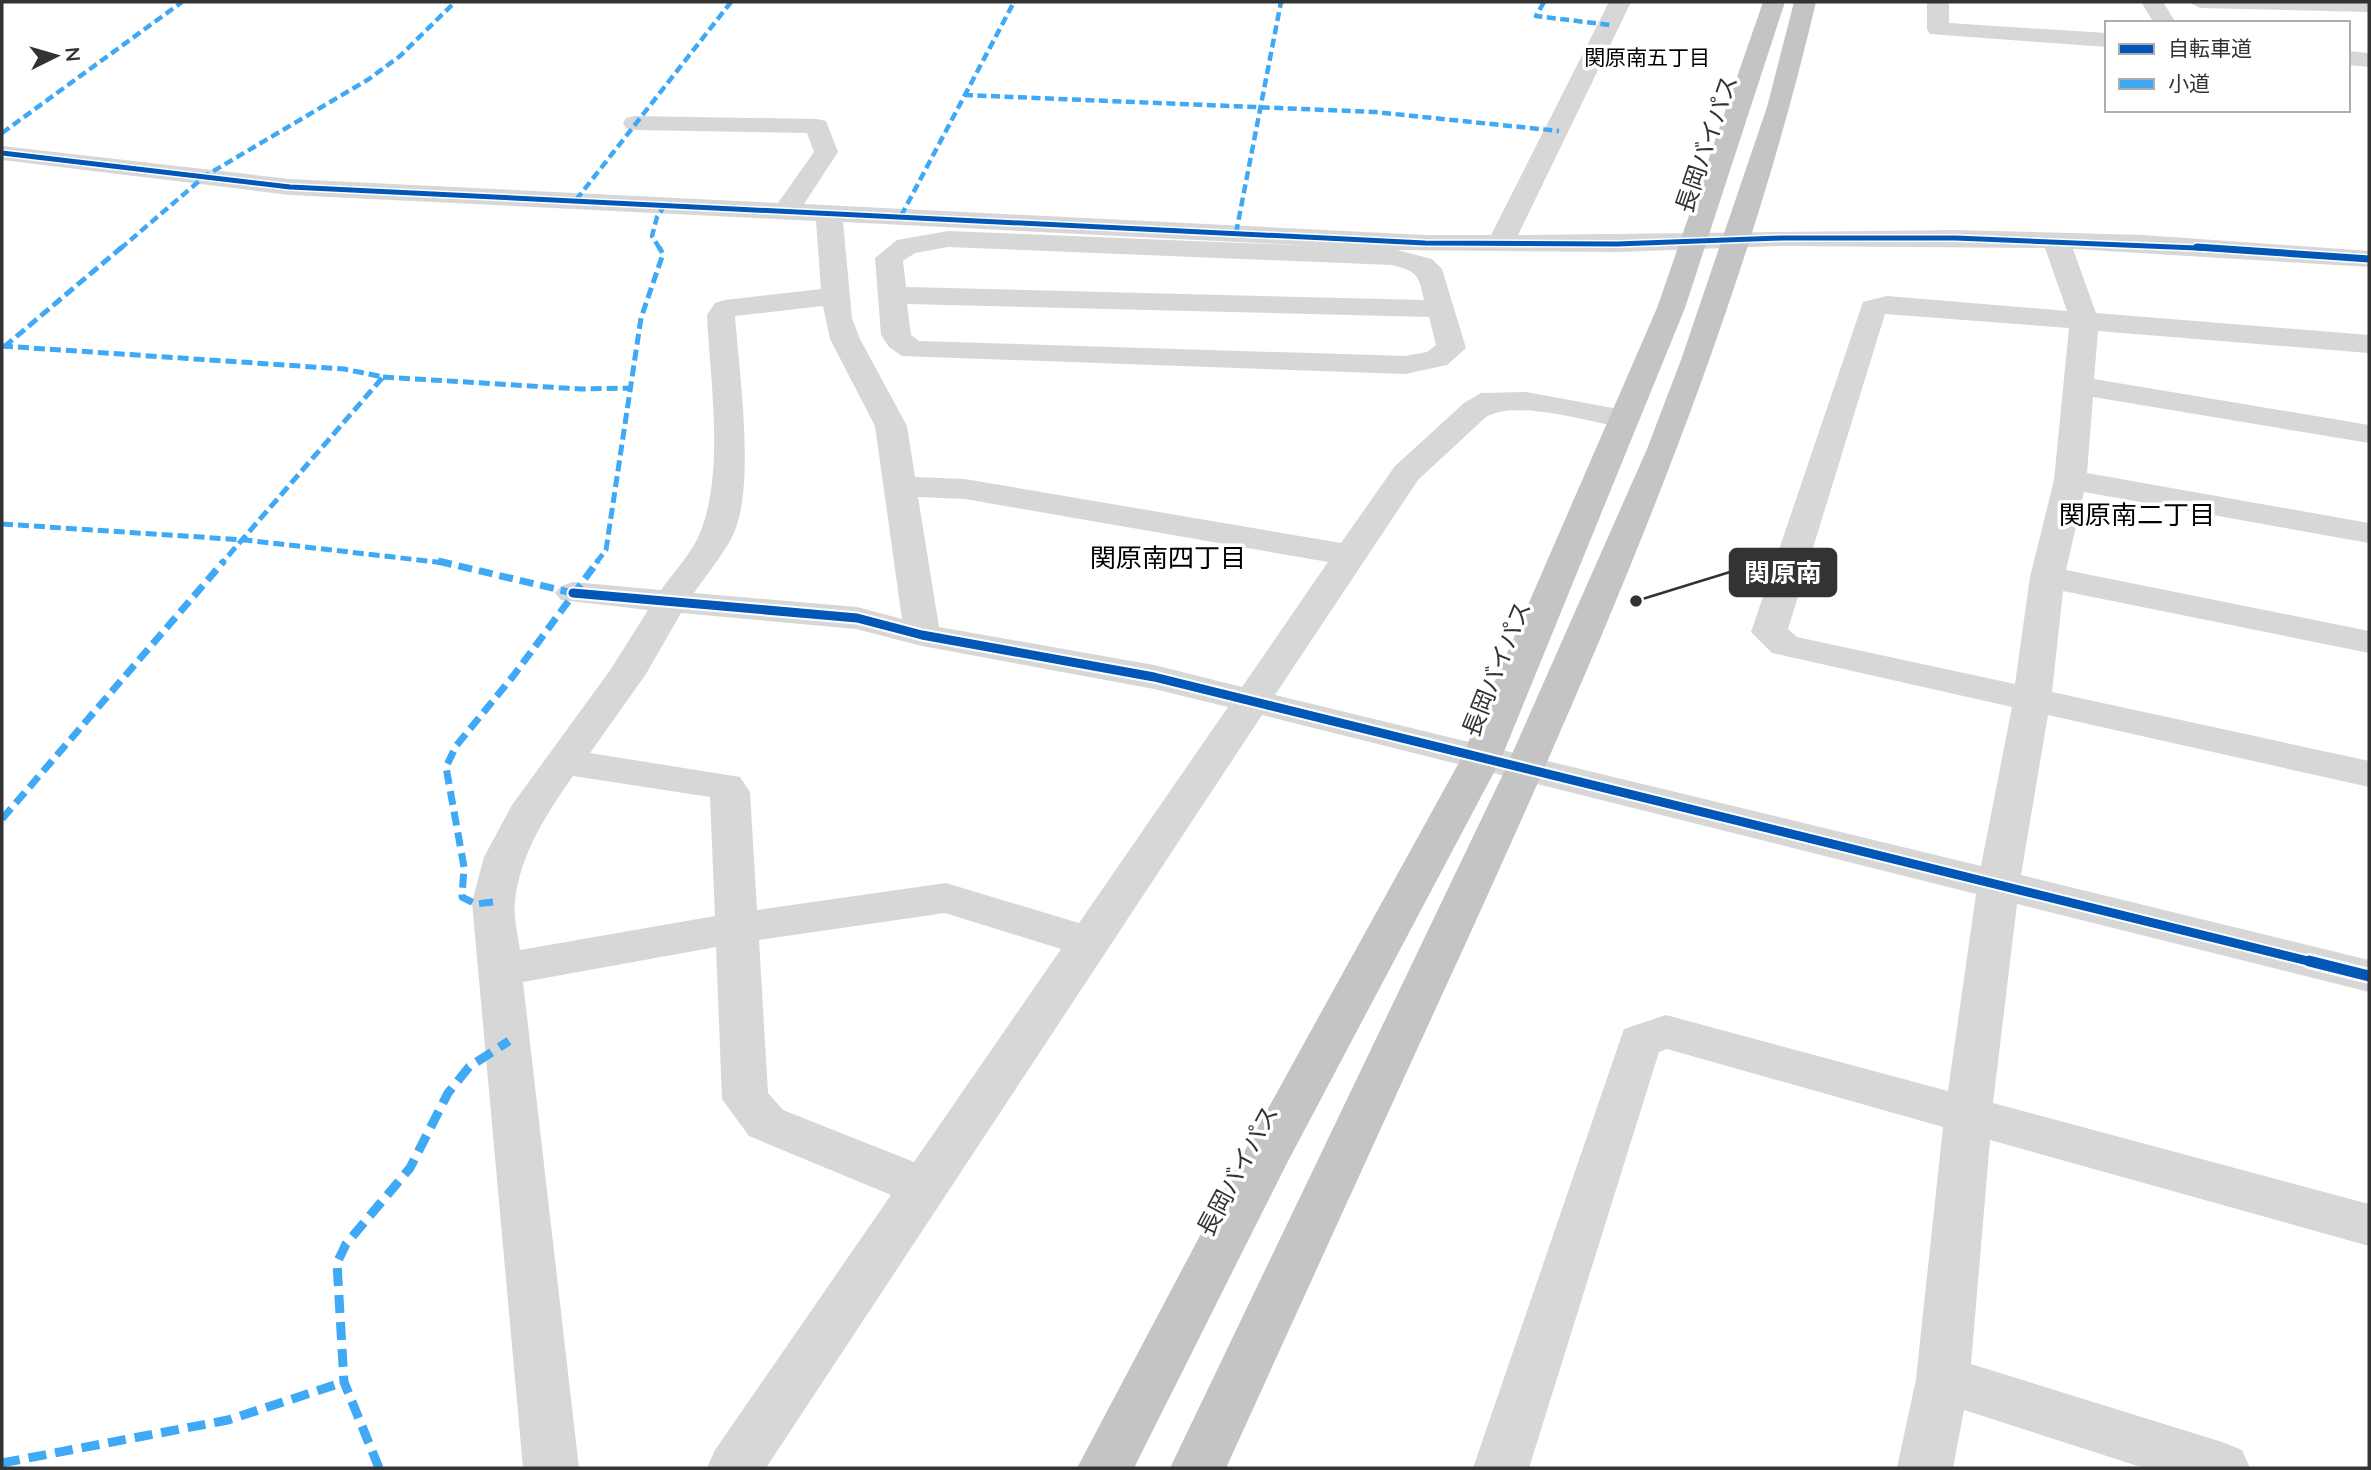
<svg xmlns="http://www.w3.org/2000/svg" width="2371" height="1470" viewBox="0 0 2371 1470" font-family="Lato,'Noto Sans JP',sans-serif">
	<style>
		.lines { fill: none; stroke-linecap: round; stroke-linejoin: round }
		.minor { fill: #d7d7d7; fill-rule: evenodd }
		.highway { fill: #c4c4c4; fill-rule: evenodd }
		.quiet-far3 { stroke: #3fa9f5; stroke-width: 4.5; stroke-dasharray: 9 4.5; stroke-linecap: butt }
		.quiet-far2 { stroke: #3fa9f5; stroke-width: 5; stroke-dasharray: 11 5; stroke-linecap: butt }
		.quiet-far1 { stroke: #3fa9f5; stroke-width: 7; stroke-dasharray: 14 7; stroke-linecap: butt }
		.quiet { stroke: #3fa9f5; stroke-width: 9; stroke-dasharray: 18 9; stroke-linecap: butt }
		.cycleway-far3-casing { stroke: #fff; stroke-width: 8 }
		.cycleway-far2-casing { stroke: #fff; stroke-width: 10 }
		.cycleway-far1-casing { stroke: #fff; stroke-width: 13 }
		.cycleway-casing { stroke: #fff; stroke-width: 16 }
		.cycleway-far3 { stroke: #0057b8; stroke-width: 5 }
		.cycleway-far2 { stroke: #0057b8; stroke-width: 7 }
		.cycleway-far1 { stroke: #0057b8; stroke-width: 9 }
		.cycleway { stroke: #0057b8; stroke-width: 11 }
		.labels { text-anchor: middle; stroke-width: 7; stroke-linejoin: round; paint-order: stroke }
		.far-neighbourhood-label { font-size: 21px; fill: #000; stroke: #fff }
		.street-label { font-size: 24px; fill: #333; stroke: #fff }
		.neighbourhood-label { font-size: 26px; fill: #000; stroke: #fff }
		.leader { fill: none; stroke: #333; stroke-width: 2.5 }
		.callout-dot { fill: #333; stroke: #fff; stroke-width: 2.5 }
		.callout { fill: #333; stroke: #333; stroke-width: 2.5 }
		.callout-label { font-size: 26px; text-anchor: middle; font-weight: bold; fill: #fff }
	</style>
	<rect width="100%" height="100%" fill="#fff"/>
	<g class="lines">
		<path class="minor" d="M1609,2H1631L1518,235L1956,230L2143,235L2369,251V267L2073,249L2096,313L2369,335V353L2098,331L2094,379L2369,425V443L2093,397L2087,473L2369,523V543L2084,492L2066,570L2369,631V653L2063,591L2052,692L2369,761V787L2048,715L2021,875L2369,960V992L2017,904L1993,1103L2369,1204V1246L1990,1140L1971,1364L2222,1442L2242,1450L2250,1468H2144L1964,1410L1953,1468H1897L1916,1379L1943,1127L1667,1049L1659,1052L1529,1468H1473L1624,1029L1666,1015L1948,1091L1976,894L1262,715L766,1468H707L715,1450L891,1195L749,1136L722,1099L716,947L523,982L579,1468H523L472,902L484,857L512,805L611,669L648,610L561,600L555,593L561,586L573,582L661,590C673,573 692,553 700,533C725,471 710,380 707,315L715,303L725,300L821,289L816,221L290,195L2,160V146L290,179L778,203L814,152L807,133L635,130L626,128L623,123L626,118L635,116L817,119L826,121L838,152L804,204L1425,235H1491ZM843,222L1317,246L948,231L897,240L875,258L881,335L889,347L902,356L1405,374L1447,365L1466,348L1442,269L1432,259L1397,250L1617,252L1782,246L2045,248L2067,311L1887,296L1863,302L1751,632L1772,653L2012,707L1981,866L1275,695L1418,480L1486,417C1516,399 1589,422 1624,428L1635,426L1640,419L1635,412L1526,392L1481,393L1464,403L1395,466L1341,543L965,479L915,477L907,426L860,339L852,318ZM948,247L1392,265C1418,272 1418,274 1424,300L906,287L903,261L915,253ZM907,304L1429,317L1436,345L1427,352L1405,356L919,341L911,335ZM823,306L830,339L875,426L902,619L857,607L694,593C707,574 723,555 733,535C756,487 739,371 735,316ZM1885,314L2069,328L2054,480L2030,577L2015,684L1797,637L1788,629ZM918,497L965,499L1328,562L1242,687L1154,665L939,627ZM681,613L856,629L922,646L1154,689L1228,707L1079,923L946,883L757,910L750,792L740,777L590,753L646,674ZM573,776L710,797L715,916L520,950C518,935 513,916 515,901C520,854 547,813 573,776ZM945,913L1061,949L914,1162L783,1110L768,1093L759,940Z
			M1927,2H1949V23L2107,33V47L1930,34L1927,29Z
			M2141,2H2163L2176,23H2154Z
			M2189,2H2369V12L2200,8Z
			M2348,51L2369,53V67L2348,65Z"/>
		<path class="highway" d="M1763,2H1785L1685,308L1501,759L1286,1165L1134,1468H1077L1249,1143L1461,759L1657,308Z
			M1794,2H1816C1738,333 1604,639 1464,947C1384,1121 1305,1295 1226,1468H1170L1505,770L1647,449L1681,360L1767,107Z"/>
		<path class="quiet-far3" d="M1544,2L1536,16L1610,25
			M964,95L1375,112L1559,131
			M2,133L182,2
			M576,200L731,2
			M901,216L1014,2
			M1236,233L1281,2
			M120,249L205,176L369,79L400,56L455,2
			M660,249L652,236L657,217L665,205"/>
		<path class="quiet-far2" d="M2,346L344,369L383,377L222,563
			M4,347L122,247
			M383,377L581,389L630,388
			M2,524L245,540L445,563
			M596,563L606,550L641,318L663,254L659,247"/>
		<path class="quiet-far1" d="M438,561L573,593
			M2,819L224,561
			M493,902L476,904L462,897L464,867L446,767L456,746L514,675L598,561"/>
		<path class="quiet" d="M2,1463L228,1420L344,1382
			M379,1468L344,1382L337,1263L346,1244L410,1168L448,1093L469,1067L509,1041"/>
		<defs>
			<path id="cycleway-far3" d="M2,153L290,187L1425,243L1617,244L1782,238H1956L2221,249"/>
			<path id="cycleway-far2" d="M2197,247L2369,259"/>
			<path id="cycleway-far1" d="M573,593L857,618L922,635L1154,677L2316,963"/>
			<path id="cycleway" d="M2309,961L2369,976"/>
		</defs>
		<use href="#cycleway-far3" class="cycleway-far3-casing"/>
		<use href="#cycleway-far2" class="cycleway-far2-casing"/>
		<use href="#cycleway-far1" class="cycleway-far1-casing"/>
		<use href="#cycleway" class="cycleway-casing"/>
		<use href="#cycleway-far3" class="cycleway-far3"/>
		<use href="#cycleway-far2" class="cycleway-far2"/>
		<use href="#cycleway-far1" class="cycleway-far1"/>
		<use href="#cycleway" class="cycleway"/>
	</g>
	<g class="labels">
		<g class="far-neighbourhood-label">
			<text x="1647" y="65">関原南五丁目</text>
		</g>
		<g class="street-label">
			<text transform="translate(1707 144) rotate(-71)" y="8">長岡バイパス</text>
			<text transform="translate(1497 669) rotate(-68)" y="8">長岡バイパス</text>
			<text transform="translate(1238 1171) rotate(-62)" y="8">長岡バイパス</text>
		</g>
		<g class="neighbourhood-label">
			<text x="2137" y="524">関原南二丁目</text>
			<text x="1168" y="567">関原南四丁目</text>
		</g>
	</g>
	<path class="leader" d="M1636 601L1730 572"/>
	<circle class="callout-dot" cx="1636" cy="601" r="7"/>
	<rect class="callout" x="1730" y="549" width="106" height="47" rx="7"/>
	<g class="callout-label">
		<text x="1783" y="582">関原南</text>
	</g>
	<rect width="2371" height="1470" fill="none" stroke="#333333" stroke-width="7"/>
	<rect x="2105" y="21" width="245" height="91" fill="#ffffff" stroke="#adadad" stroke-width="2"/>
	<rect x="2119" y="44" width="35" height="10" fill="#0057b8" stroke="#adadad" stroke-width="2"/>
	<text x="2168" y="56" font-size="21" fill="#333333">自転車道</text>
	<rect x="2119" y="79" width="35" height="10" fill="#3fa9f5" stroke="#adadad" stroke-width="2"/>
	<text x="2168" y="91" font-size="21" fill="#333333">小道</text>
	<g transform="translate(56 56) rotate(85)" stroke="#ffffff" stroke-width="5" paint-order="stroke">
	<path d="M0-5L12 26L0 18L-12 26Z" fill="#333333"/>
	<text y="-10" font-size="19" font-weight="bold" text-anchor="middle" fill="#333333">N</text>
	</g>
</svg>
